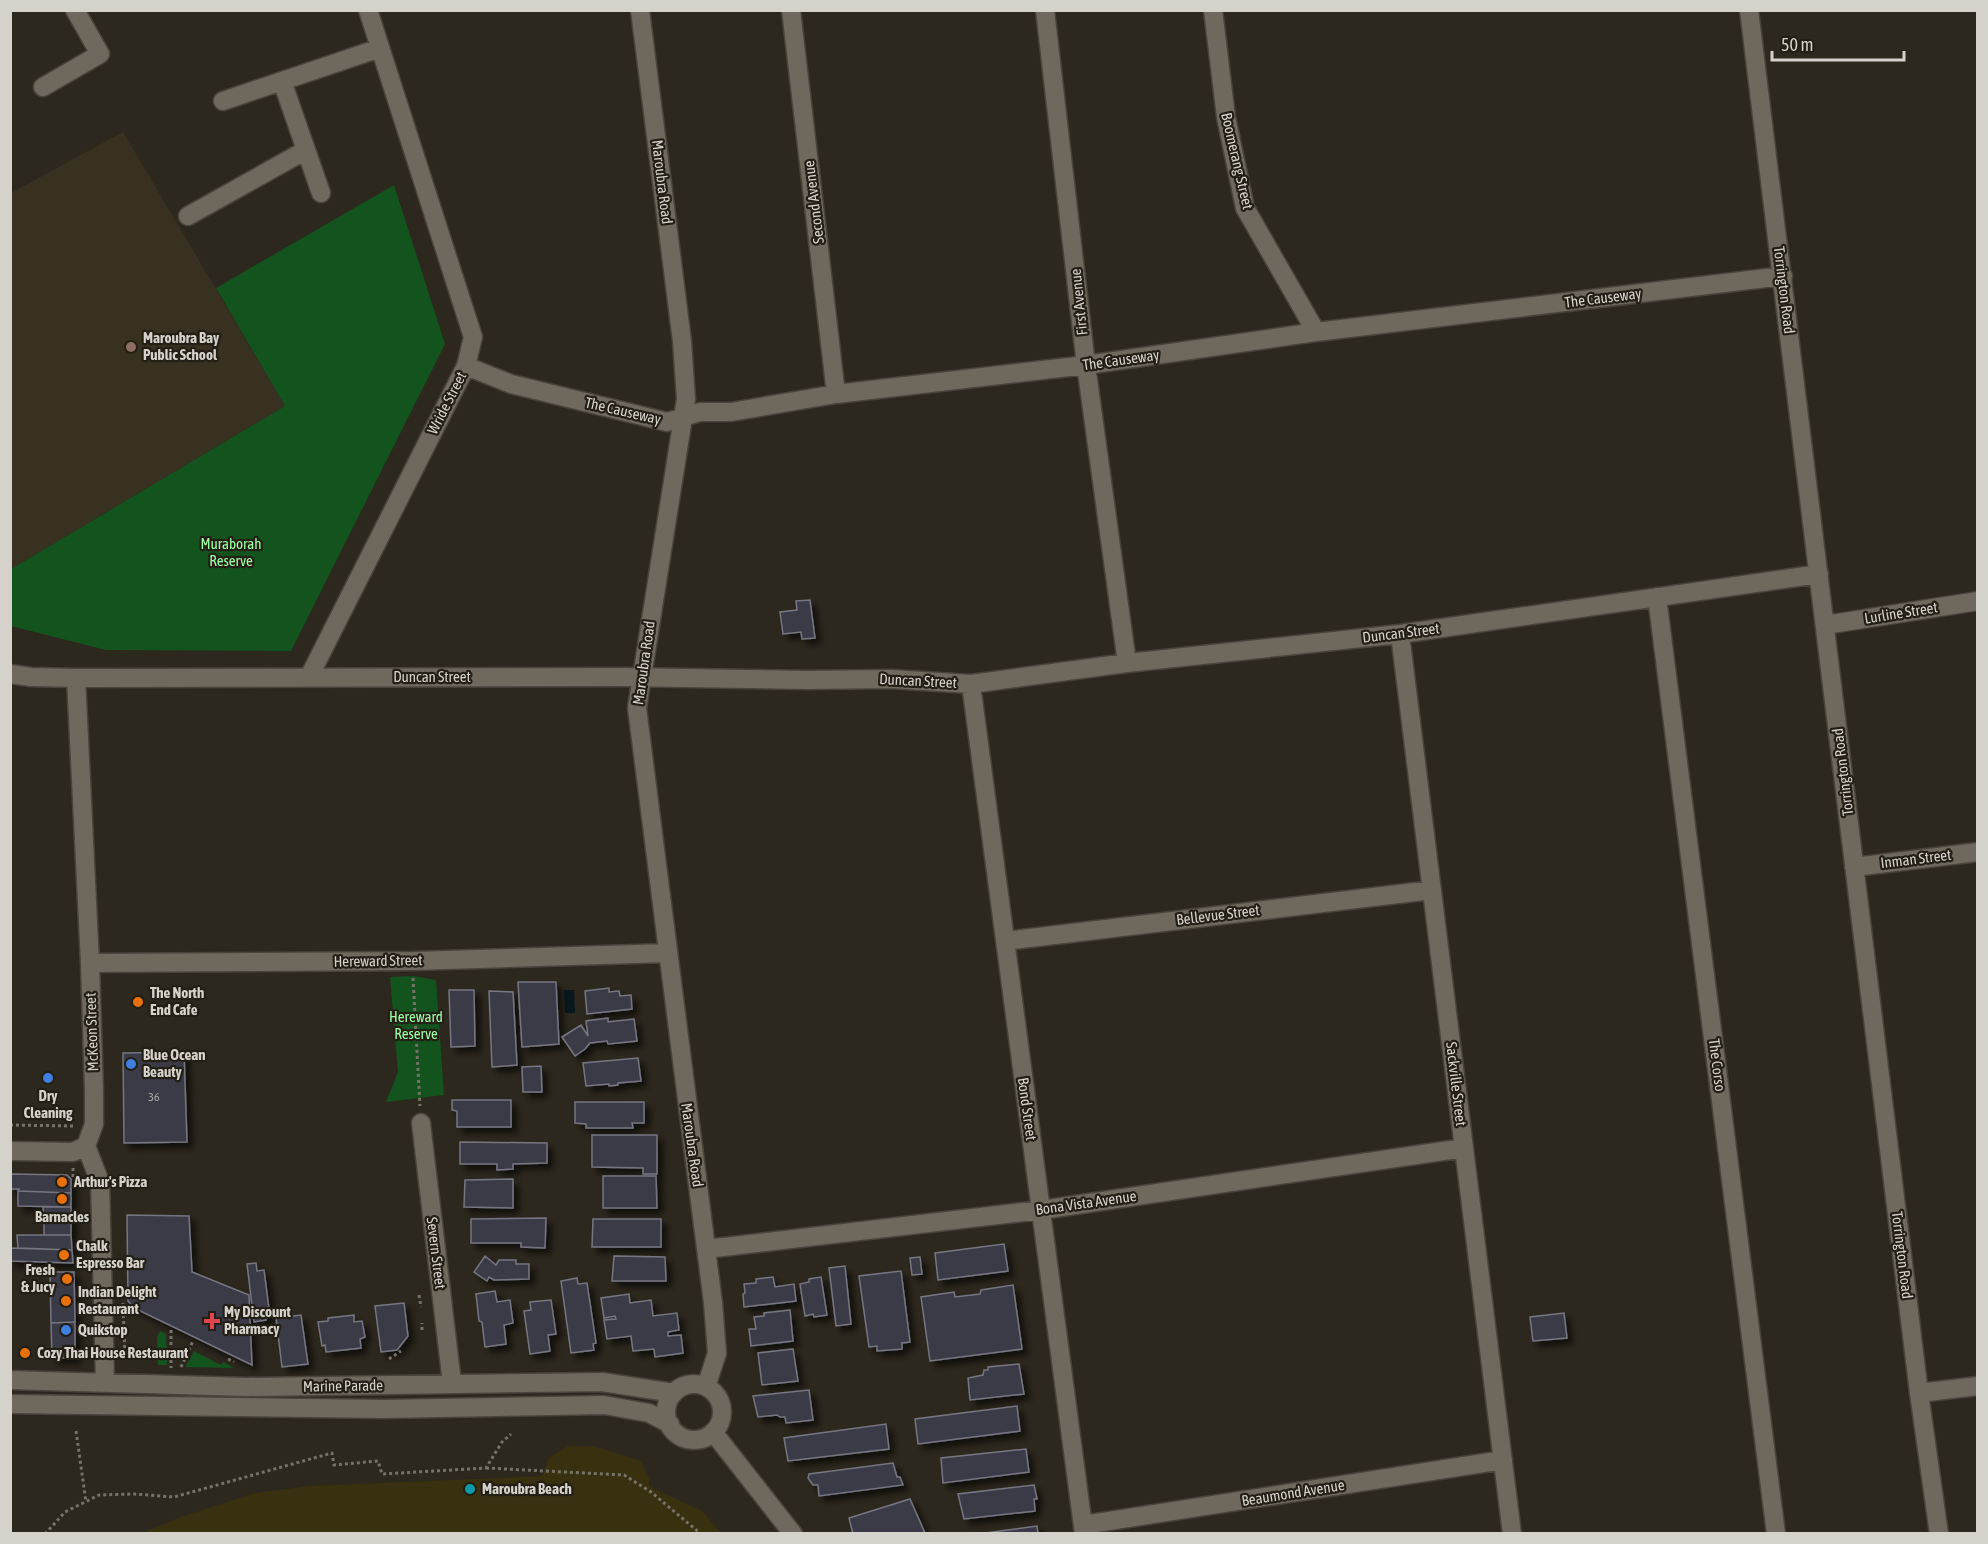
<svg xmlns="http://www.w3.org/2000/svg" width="1988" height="1544" viewBox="0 0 1988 1544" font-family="'Asap Condensed',sans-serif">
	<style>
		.built { fill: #383020 }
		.green { fill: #12531e }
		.sand { fill: #38300f }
		.water { fill: #07181c }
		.building { fill: #3a3b46; stroke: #767683; stroke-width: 1.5; filter: url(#shadow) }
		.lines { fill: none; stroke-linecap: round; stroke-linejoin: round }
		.minor-casing { stroke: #48433b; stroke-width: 21 }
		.path { stroke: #76726a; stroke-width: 3; stroke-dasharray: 3 3; stroke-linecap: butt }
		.minor { stroke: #6e685d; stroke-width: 18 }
		.education-dot { fill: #8d6e63; stroke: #241f15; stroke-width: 2 }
		.food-dot { fill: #e8710a; stroke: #241f15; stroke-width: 2 }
		.shop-dot { fill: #3f7fe0; stroke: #241f15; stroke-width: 2 }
		.health-dot { fill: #e0444e; stroke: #241f15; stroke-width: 2 }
		.culture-dot { fill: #0f9aa8; stroke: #241f15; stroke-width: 2 }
		.labels { text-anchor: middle; stroke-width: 4.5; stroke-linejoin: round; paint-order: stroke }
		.number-label { font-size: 12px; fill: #aeacaa }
		.street-label { font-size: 15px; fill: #d5d2cc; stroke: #241f15 }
		.poi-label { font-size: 15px; font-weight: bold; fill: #d5d2cc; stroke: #241f15; text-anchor: start }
		.park-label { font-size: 15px; fill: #9cffa5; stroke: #241f15 }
	</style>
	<defs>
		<filter id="shadow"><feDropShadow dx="5.5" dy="5.5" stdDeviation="3" flood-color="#0009"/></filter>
	</defs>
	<rect width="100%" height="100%" fill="#2d281e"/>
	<path class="built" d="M123,132L285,406L11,569V193Z"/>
	<path class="green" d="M394,185L445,344L291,651L106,650L11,626V569L285,406L216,288Z
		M413,976L436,980L444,1095L386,1102L398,1072L390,977Z
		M160,1331L166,1334L167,1365H158L157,1337Z
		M194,1351L221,1365L223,1362L234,1368L185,1367Z"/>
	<path class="sand" d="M568,1446H594L641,1461L649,1478V1486L702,1511L721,1533H142L181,1517L255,1493L310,1486L542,1476L549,1458Z"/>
	<path class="water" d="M564,990H574L575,1013H565Z"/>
	<path class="building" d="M810,600L815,638L802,639L801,632L783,634L780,612L797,610L796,601Z
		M518,982H556L559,1044L522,1047Z
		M609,988V992L619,991L620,996L631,995L632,1009L587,1014L585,991Z
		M449,990H474L475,1046L451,1047Z
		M489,991L513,992L517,1065L492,1067Z
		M608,1018V1022L634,1019L637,1041L608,1044L607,1041L590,1043L585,1049L575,1056L562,1037L581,1025L588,1036L586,1021Z
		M184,1052L187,1142L124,1143L123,1053Z
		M638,1058L641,1081L618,1083V1085L609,1086V1084L586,1086L583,1063Z
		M541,1066L542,1092H523L522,1067Z
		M452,1100H511V1127H457V1111L452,1110Z
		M575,1102H644V1123H632L633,1128H586V1124L575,1123Z
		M592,1135H657V1174H643V1168L592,1167Z
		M460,1142L547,1143V1163L513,1164V1169L497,1170V1164H460Z
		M10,1174L67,1175L71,1179V1193L18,1191L19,1189H10Z
		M603,1176H656L657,1208H603Z
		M513,1179V1208L464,1207L465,1180Z
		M18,1191L71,1193V1207L18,1206Z
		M43,1207H71V1221H44Z
		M127,1215L189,1216L192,1272L249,1295L252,1365L134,1308L128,1301Z
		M546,1218L545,1248L521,1247V1243H471V1219Z
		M593,1219H661V1247H592Z
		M44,1221H71V1235H44Z
		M17,1235H71L72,1250L18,1248Z
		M1004,1244L1008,1271L938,1280L935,1253Z
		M10,1248L72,1250L73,1263L10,1261Z
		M485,1256L496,1265L499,1260H516V1264H529V1279L494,1280L489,1277L487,1281L474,1272Z
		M614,1256L665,1257L666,1281H612Z
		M920,1257L922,1274L912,1275L910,1258Z
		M256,1263L257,1271L264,1270L270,1317H266V1320L254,1322L247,1264Z
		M845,1266L851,1324L836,1326L829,1268Z
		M901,1271L910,1342L902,1343V1349L877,1351V1346L869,1347L859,1276Z
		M50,1272H74L75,1322L51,1323Z
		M773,1277L775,1287L794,1284L796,1301L744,1307L743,1294L745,1293L744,1284L756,1283V1279Z
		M821,1277L827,1315L814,1317L813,1314L805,1316L800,1284L809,1282V1279Z
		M577,1278L578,1284L587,1283L596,1343L593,1344L594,1350L571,1353L561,1281Z
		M1013,1285L1022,1349L930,1361L921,1297L954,1292L955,1297L980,1294L981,1290Z
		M495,1291L497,1302L510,1300L513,1323L504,1325L506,1344L485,1347L482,1322L479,1321L476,1294Z
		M629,1294L630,1303L651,1300L653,1316L677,1313L679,1330L668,1332V1336L681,1335L683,1353L655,1357L654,1349L633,1351L631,1336L607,1339L604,1320L616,1319L615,1316L604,1318L601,1298Z
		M551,1300L556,1334L548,1335L550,1351L530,1354L524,1311L531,1310L530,1302Z
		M404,1303L408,1336L397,1350L381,1352L375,1306Z
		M790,1310L793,1341L751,1346L749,1329H756L754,1317L764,1316V1313Z
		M1564,1313L1567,1338L1533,1341L1530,1317Z
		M301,1315L308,1364L282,1367L276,1318Z
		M354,1315V1322L362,1321L365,1337L360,1339L361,1348L326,1352L325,1345L322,1346L318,1322L328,1321V1318Z
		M75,1322V1358H52L51,1323Z
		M793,1349L798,1381L762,1385L758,1353Z
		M1019,1364L1024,1394L970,1400L968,1378L983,1375L984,1370H988V1367Z
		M809,1390L813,1420L786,1423L785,1417H780L777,1415L758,1417L753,1396Z
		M1017,1406L1020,1431L918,1444L915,1419Z
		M886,1424L889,1449L788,1461L784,1438Z
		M1026,1449L1029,1472L943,1483L941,1458Z
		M893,1463L897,1477H900L903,1485L819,1496L818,1485H813L808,1478L809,1474Z
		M1034,1485L1037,1499H1034L1035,1511L964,1519L958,1494Z
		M910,1499L925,1533L853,1534L849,1518Z
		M1037,1526L1038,1534H978Z"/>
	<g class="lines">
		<defs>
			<path id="minor" d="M640,10L682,341L686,399L637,708L713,1303L717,1353L706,1387
				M791,10L836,394
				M1045,10L1086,365L1127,663
				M1213,10L1226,117L1245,208L1316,332
				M1749,10L1919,1393L1939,1534
				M282,81L321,193
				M43,87L100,54L75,10
				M223,101L380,48
				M188,216L306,150
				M466,366L511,384L667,422L700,412H731L836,394L1086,365L1316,332L1783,276
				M1657,597L1776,1534
				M1825,625L1978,601
				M1400,634L1512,1534
				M10,674L31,677L76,678L623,677L807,680L891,679L971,684L1127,663L1400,634L1819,574
				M309,677L466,366L473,337L368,10
				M76,678L90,963L94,1092V1124L86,1146L100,1182L105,1382
				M971,684L1084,1534
				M1854,867L1978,852
				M1005,941L1432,890
				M90,963L414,961L667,953
				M421,1123L452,1383
				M10,1151L73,1152L86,1146
				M706,1249L1041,1210L1464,1148
				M10,1380L246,1387L602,1382L674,1393
				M666 1412a28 28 0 1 1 56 0a28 28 0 1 1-56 0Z
				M1919,1393L1978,1386
				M10,1404L383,1409L604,1405L649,1413L670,1424
				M713,1432L793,1534
				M1083,1525L1503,1460"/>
		</defs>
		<use href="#minor" class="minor-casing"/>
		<path class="path" d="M413,978L420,1106
			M10,1125L73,1126V1128
			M73,1168V1178
			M419,1295L421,1307
			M123,1303L125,1358
			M171,1330V1368
			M422,1330V1323
			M228,1359L234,1362
			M389,1359L401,1351
			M181,1367L193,1341
			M76,1431L86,1502
			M486,1468L624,1475L651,1492L701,1534
			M45,1534L65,1512L99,1495L134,1494L174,1497L332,1453L334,1465L378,1461L382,1474L486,1468L502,1442L511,1434"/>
		<use href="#minor" class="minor"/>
	</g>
	<circle class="education-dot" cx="131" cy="347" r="6"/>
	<g class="food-dot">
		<circle cx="138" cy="1002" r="6"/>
		<circle cx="62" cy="1182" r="6"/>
		<circle cx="62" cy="1199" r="6"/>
		<circle cx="64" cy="1255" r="6"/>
		<circle cx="67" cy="1279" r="6"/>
		<circle cx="66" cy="1301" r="6"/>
		<circle cx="25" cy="1353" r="6"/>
	</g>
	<g class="shop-dot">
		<circle cx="131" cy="1064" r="6"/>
		<circle cx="48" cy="1078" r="6"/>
		<circle cx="66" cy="1330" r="6"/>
	</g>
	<path class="health-dot" d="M209 1312h6v6h6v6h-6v6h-6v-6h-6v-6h6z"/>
	<circle class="culture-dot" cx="470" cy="1489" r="6"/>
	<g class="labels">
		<g class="number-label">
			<text x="154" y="1101">36</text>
		</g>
		<g class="street-label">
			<text transform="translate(1237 161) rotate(77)" y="5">Boomerang Street</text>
			<text transform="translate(662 182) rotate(83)" y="5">Maroubra Road</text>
			<text transform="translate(814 202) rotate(-97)" y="5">Second Avenue</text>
			<text transform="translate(1784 290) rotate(83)" y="5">Torrington Road</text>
			<text transform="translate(1603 298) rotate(-7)" y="5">The Causeway</text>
			<text transform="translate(1079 302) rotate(-96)" y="5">First Avenue</text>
			<text transform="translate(1121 360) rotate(-8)" y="5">The Causeway</text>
			<text transform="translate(447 403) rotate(-63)" y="5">Wride Street</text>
			<text transform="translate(623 411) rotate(13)" y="5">The Causeway</text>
			<text transform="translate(1901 613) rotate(-9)" y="5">Lurline Street</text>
			<text transform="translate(1401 633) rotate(-7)" y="5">Duncan Street</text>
			<text transform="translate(644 663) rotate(-82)" y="5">Maroubra Road</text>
			<text x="432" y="682">Duncan Street</text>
			<text transform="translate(918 681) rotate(3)" y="5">Duncan Street</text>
			<text transform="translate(1843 772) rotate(-97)" y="5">Torrington Road</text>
			<text transform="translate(1916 859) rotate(-7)" y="5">Inman Street</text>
			<text transform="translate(1218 915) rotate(-7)" y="5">Bellevue Street</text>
			<text transform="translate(378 961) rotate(-1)" y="5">Hereward Street</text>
			<text transform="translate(92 1032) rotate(-92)" y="5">McKeon Street</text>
			<text transform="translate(1717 1065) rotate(83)" y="5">The Corso</text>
			<text transform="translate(1456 1084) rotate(83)" y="5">Sackville Street</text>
			<text transform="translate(1027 1109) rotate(82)" y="5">Bond Street</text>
			<text transform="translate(692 1145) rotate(82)" y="5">Maroubra Road</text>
			<text transform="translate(1086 1203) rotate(-8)" y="5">Bona Vista Avenue</text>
			<text transform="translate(436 1253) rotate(83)" y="5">Severn Street</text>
			<text transform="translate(1902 1255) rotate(83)" y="5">Torrington Road</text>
			<text transform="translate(343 1386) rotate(-1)" y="5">Marine Parade</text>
			<text transform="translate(1293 1493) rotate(-9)" y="5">Beaumond Avenue</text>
		</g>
		<g class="poi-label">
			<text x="143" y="343">Maroubra Bay<tspan x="143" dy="17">Public School</tspan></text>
			<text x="150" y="998">The North<tspan x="150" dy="17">End Cafe</tspan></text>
			<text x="143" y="1060">Blue Ocean<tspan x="143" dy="17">Beauty</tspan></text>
			<text x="48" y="1101" text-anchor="middle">Dry<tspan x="48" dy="17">Cleaning</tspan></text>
			<text x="74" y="1187">Arthur's Pizza</text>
			<text x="62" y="1222" text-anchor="middle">Barnacles</text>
			<text x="76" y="1251">Chalk<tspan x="76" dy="17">Espresso Bar</tspan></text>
			<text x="55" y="1275" text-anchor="end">Fresh<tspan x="55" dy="17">&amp; Jucy</tspan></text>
			<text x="78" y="1297">Indian Delight<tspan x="78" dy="17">Restaurant</tspan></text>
			<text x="224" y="1317">My Discount<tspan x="224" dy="17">Pharmacy</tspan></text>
			<text x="78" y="1335">Quikstop</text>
			<text x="37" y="1358">Cozy Thai House Restaurant</text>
			<text x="482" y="1494">Maroubra Beach</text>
		</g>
		<g class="park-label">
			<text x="231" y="549">Muraborah<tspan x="231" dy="17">Reserve</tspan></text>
			<text x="416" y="1022">Hereward<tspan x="416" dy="17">Reserve</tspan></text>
		</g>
	</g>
	<rect width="1988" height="1544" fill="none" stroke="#d5d2cc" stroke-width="24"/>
	<path d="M1772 51v9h132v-9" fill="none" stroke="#d5d2cc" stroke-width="3"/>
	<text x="1781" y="51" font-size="18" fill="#d5d2cc" stroke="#241f15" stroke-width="4.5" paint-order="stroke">50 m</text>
</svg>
